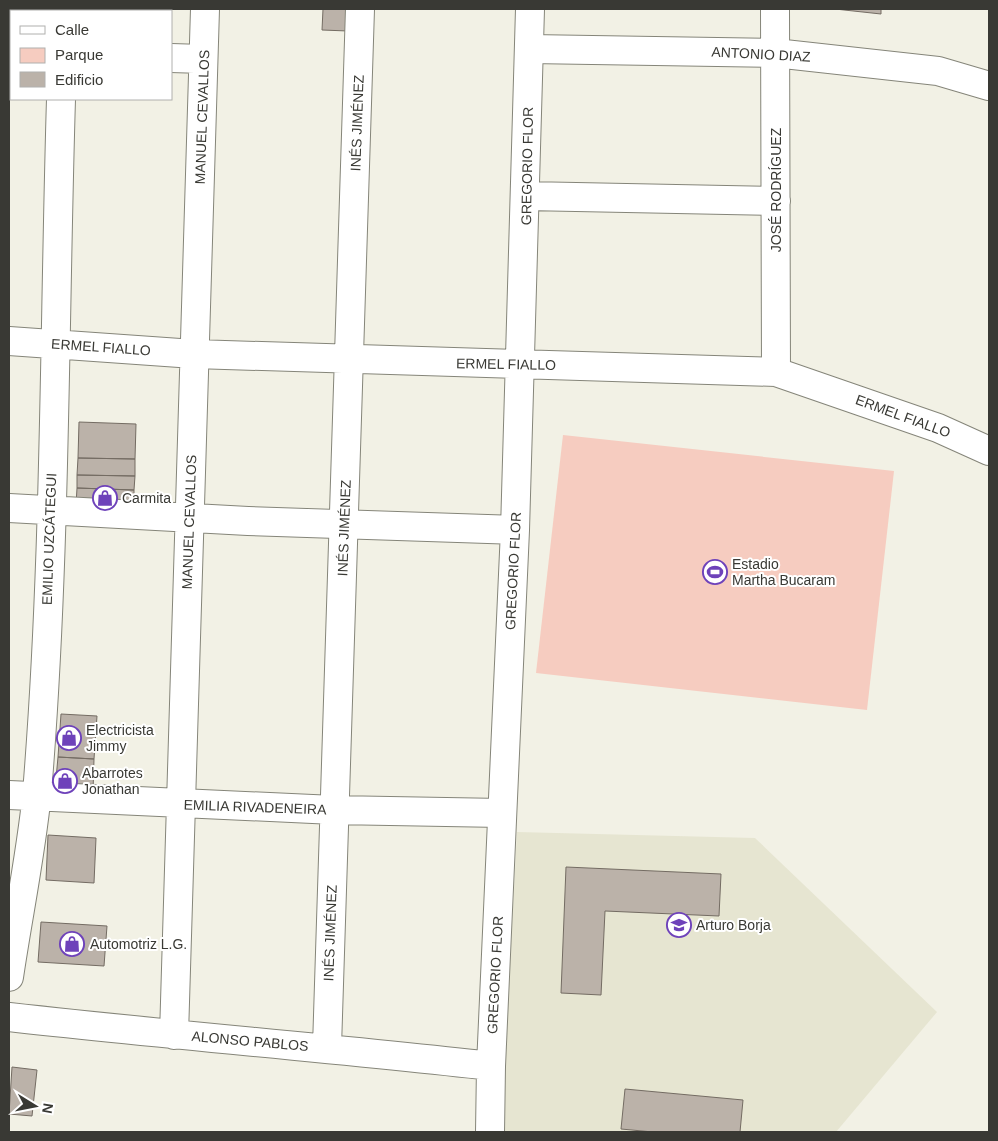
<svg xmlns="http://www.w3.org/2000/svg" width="998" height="1141" viewBox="0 0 998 1141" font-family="Arial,sans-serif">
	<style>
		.built { fill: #e6e5d1 }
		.green { fill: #f6ccc0 }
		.building { fill: #bbb2a9; stroke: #746c63 }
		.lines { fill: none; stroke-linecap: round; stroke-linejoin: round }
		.minor-casing { stroke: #858579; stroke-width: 30 }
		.minor { stroke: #fff; stroke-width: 28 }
		.labels { text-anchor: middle; stroke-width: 4; stroke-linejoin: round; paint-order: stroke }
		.street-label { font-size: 14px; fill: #393934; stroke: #fff }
		.poi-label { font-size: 14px; fill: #393934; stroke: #fff; text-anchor: start }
	</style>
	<rect width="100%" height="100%" fill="#f2f1e5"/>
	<path class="built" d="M517,832L755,838L937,1012L836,1132H501Z"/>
	<path class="green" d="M563,435L894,471L867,710L536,673Z"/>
	<path class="building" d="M323,9H349L348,31L322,30Z
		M835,9H881V14Z
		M79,422L136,424L135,459L78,458Z
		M78,458L135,459V476L77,475Z
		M77,475L135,476L134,490L77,488Z
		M77,488L134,490V507L76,505Z
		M61,714L97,716L94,759L58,757Z
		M58,757L94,759L93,792L55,790Z
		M48,835L96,838L94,883L46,880Z
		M566,867L721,874L719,916L605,911L601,995L561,993Z
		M41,922L107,926L104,966L38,962Z
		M12,1067L37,1070L32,1116L9,1114Z
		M625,1089L743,1100L740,1132H653L621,1129Z"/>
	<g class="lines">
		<defs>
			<path id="minor" d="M775,9L776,372
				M63,11V9
				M530,49L775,53L938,71L989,86
				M9,53H11
				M171,58L203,59
				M526,196L776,201
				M9,341L194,354L776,372L938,428L989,451
				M9,508L248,521L515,530
				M9,795L334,810L502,813
				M9,977C18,916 31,854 37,793C56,562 54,330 61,99
				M9,1017C169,1035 330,1048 491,1066
				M174,1035L205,9
				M327,1047L360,9
				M490,1132L491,1066L515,530L530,9"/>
		</defs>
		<use href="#minor" class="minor-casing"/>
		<use href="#minor" class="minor"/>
	</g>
	<defs>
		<symbol id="shop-ring" viewBox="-11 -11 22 22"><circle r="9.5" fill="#fff" stroke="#6e42ba" stroke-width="1.5"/><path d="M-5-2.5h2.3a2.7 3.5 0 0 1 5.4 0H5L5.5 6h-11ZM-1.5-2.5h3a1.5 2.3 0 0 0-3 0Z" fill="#6e42ba"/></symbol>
		<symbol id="stadium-ring" viewBox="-11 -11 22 22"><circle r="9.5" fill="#fff" stroke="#6e42ba" stroke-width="1.5"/><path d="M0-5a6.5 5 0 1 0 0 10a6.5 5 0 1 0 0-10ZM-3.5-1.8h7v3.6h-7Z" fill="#6e42ba"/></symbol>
		<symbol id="university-ring" viewBox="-11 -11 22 22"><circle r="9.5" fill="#fff" stroke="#6e42ba" stroke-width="1.5"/><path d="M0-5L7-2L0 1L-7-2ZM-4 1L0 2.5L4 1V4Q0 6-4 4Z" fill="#6e42ba"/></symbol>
	</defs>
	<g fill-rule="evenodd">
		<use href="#shop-ring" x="91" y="484" width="28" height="28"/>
		<use href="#stadium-ring" x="701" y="558" width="28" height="28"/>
		<use href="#shop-ring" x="55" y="724" width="28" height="28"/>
		<use href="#shop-ring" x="51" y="767" width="28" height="28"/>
		<use href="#university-ring" x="665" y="911" width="28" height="28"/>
		<use href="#shop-ring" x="58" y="930" width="28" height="28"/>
	</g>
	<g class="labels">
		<g class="street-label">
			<text transform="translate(761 54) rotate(3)" y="5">ANTONIO DIAZ</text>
			<text transform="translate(202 117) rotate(-88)" y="5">MANUEL CEVALLOS</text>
			<text transform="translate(357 123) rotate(-88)" y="5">INÉS JIMÉNEZ</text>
			<text transform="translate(527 166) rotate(-89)" y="5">GREGORIO FLOR</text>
			<text transform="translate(776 190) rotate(-90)" y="5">JOSÉ RODRÍGUEZ</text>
			<text transform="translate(101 347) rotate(4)" y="5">ERMEL FIALLO</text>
			<text transform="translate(506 364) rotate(1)" y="5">ERMEL FIALLO</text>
			<text transform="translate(903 416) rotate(20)" y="5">ERMEL FIALLO</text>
			<text transform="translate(189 522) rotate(-88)" y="5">MANUEL CEVALLOS</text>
			<text transform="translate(344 528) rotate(-88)" y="5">INÉS JIMÉNEZ</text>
			<text transform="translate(49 539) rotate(-88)" y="5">EMILIO UZCÁTEGUI</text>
			<text transform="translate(513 571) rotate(-87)" y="5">GREGORIO FLOR</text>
			<text transform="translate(255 807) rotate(2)" y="5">EMILIA RIVADENEIRA</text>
			<text transform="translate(330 933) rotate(-88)" y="5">INÉS JIMÉNEZ</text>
			<text transform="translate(495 975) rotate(-87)" y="5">GREGORIO FLOR</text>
			<text transform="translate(250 1041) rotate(5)" y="5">ALONSO PABLOS</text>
		</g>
		<g class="poi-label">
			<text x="122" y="503">Carmita</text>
			<text x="732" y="569">Estadio<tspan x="732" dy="16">Martha Bucaram</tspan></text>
			<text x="86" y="735">Electricista<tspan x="86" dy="16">Jimmy</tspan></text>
			<text x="82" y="778">Abarrotes<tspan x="82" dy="16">Jonathan</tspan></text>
			<text x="696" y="930">Arturo Borja</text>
			<text x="90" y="949">Automotriz L.G.</text>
		</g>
	</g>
	<rect width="998" height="1141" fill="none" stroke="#393934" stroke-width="20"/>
	<rect x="10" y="10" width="162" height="90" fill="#ffffff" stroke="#b0b0ae"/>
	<rect x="20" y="26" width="25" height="8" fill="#ffffff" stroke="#b0b0ae"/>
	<text x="55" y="35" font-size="15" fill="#393934">Calle</text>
	<rect x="20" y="48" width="25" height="15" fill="#f6ccc0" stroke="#b0b0ae"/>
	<text x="55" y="60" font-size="15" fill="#393934">Parque</text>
	<rect x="20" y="72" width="25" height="15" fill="#bbb2a9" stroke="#b0b0ae"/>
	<text x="55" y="85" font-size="15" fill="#393934">Edificio</text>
	<g transform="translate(35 1106) rotate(100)" stroke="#ffffff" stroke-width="4" paint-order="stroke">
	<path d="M0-4L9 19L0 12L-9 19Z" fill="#393934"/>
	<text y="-8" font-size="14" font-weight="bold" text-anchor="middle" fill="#393934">N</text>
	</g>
</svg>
